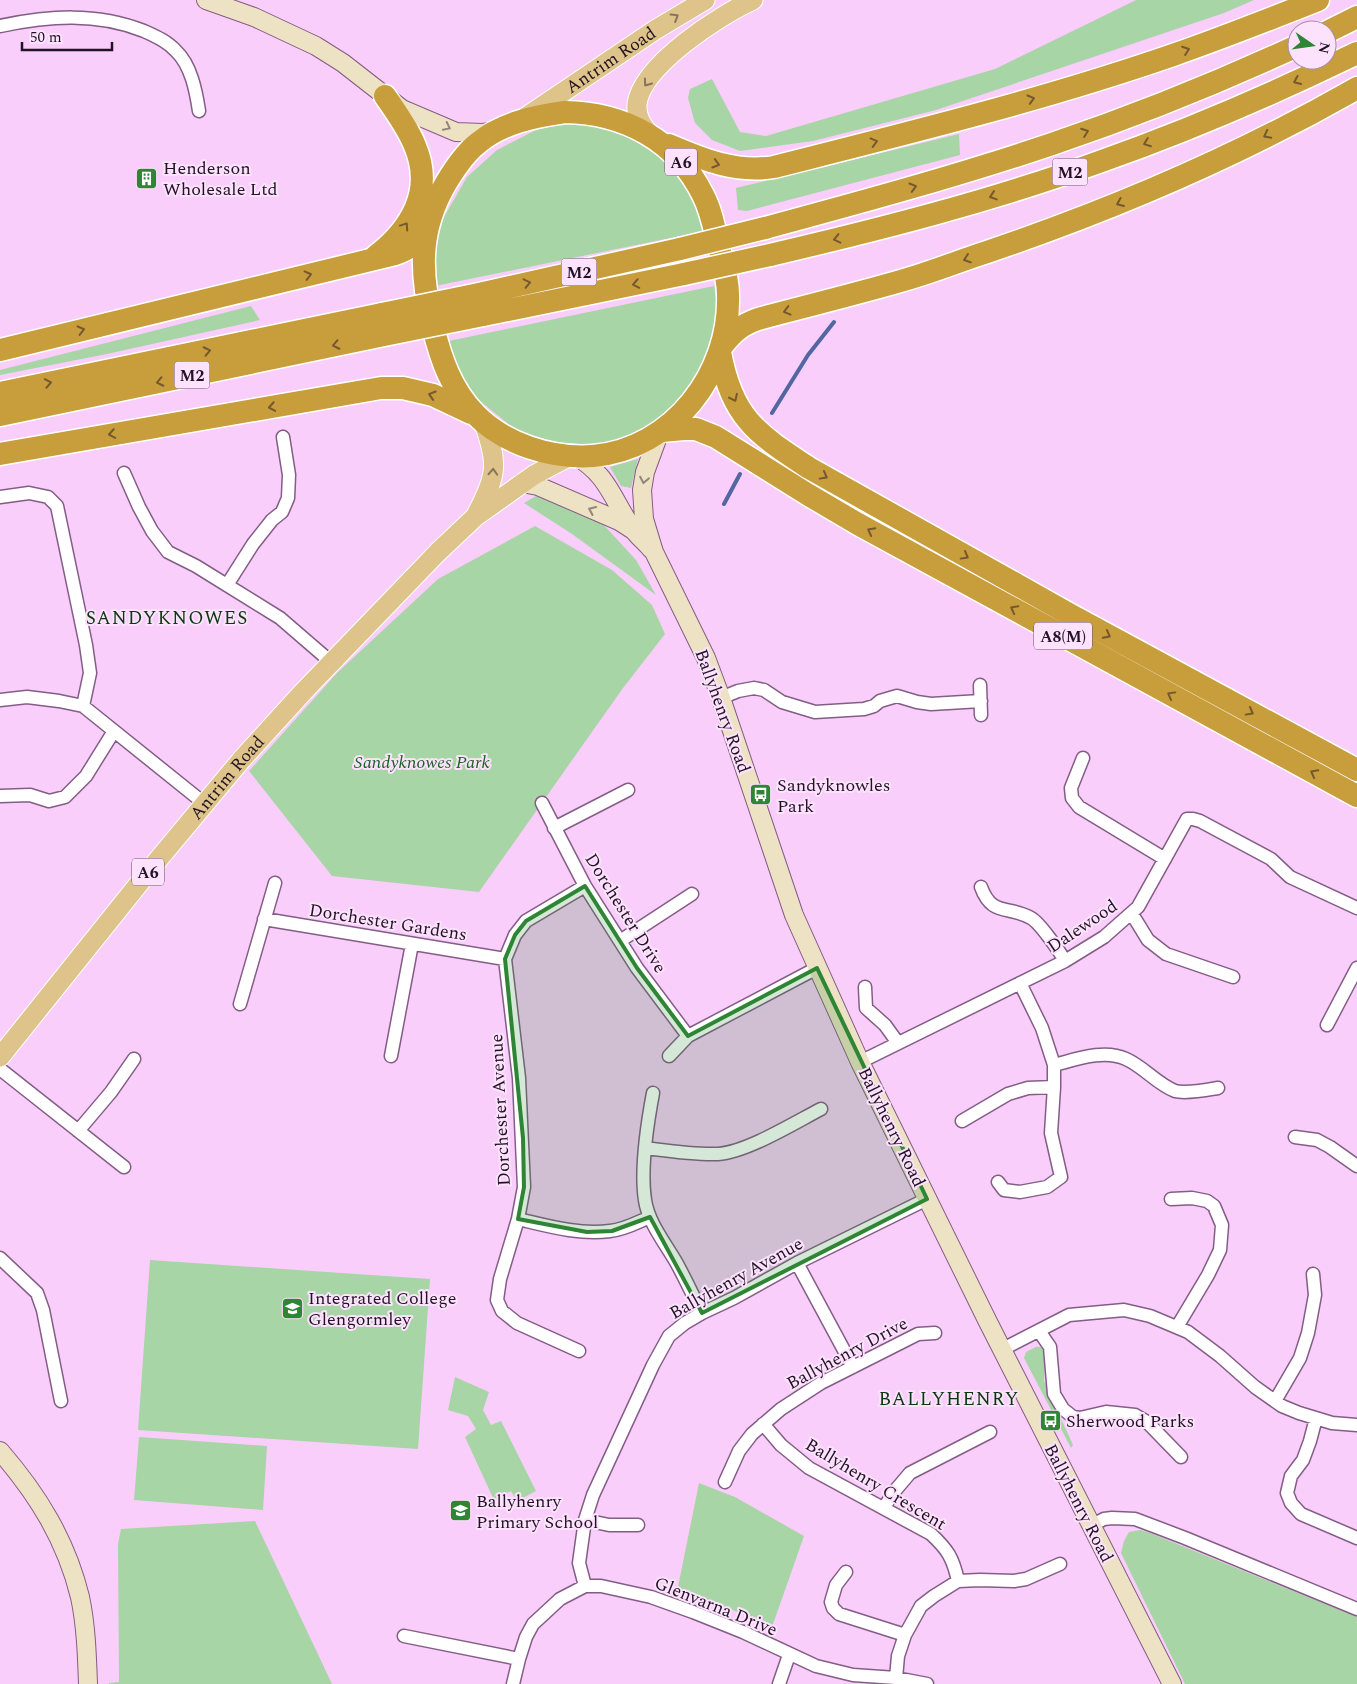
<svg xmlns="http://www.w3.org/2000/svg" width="1357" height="1684" viewBox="0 0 1357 1684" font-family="Spectral,serif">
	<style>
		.green { fill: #a7d5a6 }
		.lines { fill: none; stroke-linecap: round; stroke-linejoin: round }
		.stream { stroke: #5266a1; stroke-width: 4 }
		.street-casing { stroke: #835d85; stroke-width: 15 }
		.secondary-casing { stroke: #835d85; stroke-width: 20 }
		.primary-casing { stroke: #fff; stroke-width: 21 }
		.highway-casing { stroke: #fff; stroke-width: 25 }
		.street { stroke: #fff; stroke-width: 12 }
		.secondary { stroke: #eee2c4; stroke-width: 18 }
		.primary { stroke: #dec48a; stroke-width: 19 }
		.highway { stroke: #c89d3c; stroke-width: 22 }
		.highway-bridge-casing { stroke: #fff; stroke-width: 25; stroke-linecap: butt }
		.highway-bridge { stroke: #c89d3c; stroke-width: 22 }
		.oneway { stroke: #89745c }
		.oneway2 { stroke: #755830 }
		.oneway3 { stroke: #92857c }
		.marked { fill: #2e8534; fill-opacity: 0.2; stroke: #2e8534; stroke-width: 4; stroke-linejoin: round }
		.labels { text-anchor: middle; stroke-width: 4; stroke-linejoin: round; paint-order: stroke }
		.shield { fill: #fce2fd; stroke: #635165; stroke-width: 1 }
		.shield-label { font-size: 16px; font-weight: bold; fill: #221324 }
		.street-label { font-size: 18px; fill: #221324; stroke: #fce2fd }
		.poi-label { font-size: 18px; fill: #221324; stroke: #fce2fd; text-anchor: start }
		.park-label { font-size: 18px; font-style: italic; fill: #1a6220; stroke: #fce2fd }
		.neighbourhood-label { font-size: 19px; letter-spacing: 1px; fill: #0d3711; stroke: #fce2fd }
	</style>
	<rect width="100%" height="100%" fill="#f9cefb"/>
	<path class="green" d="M1136,0H1254L1224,13L936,110L813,141L740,151L712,140L695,123L688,98L690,89L712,79L740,132L766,136L995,69Z
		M577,123L623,134L656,154L682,179L699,207L705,231L435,286V246L444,217L467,177L497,150L538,129Z
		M959,134L960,155L747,211L738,210L736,188Z
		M714,286L718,311L713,343L699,376L677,408L638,436L600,446L554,442L516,430L480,401L460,378L444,342Z
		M251,306L260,320L107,354L0,375V370Z
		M638,459L631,488L621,486L610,467Z
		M536,496L602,523L636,560L656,595L572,534L524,503Z
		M535,526L612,570L652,605L665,634L623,688L479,892L332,876L249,771L337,673L438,579Z
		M150,1260L430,1279L418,1449L138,1430Z
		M1036,1347H1042L1045,1360L1044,1381L1073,1445L1071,1448L1024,1358L1026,1352Z
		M455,1377L489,1392L483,1410L491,1425L501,1421L536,1491L517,1501L511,1491L494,1500L465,1437L476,1429L468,1416L448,1410Z
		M139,1437L267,1446L263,1510L134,1500Z
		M699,1483L735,1497L804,1536L772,1627L719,1604L677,1592Z
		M255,1521L332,1684H109V1683L119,1682L118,1544L121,1529Z
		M1140,1530L1150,1533L1357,1617V1684H1185L1121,1553L1124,1541L1129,1532Z"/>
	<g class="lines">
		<path class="stream" d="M772,413L808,355L834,322
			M724,504L740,474"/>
		<defs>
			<path id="street" d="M0,26C49,16 96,12 144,31C155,36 167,41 176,51C191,65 196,91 199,111
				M124,473L139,507L152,531L168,552L196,566L280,618L331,662
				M0,497L29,493L48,497L57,506L86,645L90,673L83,706
				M227,585L253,544L272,520L282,512L288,498L289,475L283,437
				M980,685L981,715
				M721,698L738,691L754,688L764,690L782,702L815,712L864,709L874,706L880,701L897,696L917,702L931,704L981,701
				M0,700L27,697L59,701L83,706L205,804
				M1083,758L1071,788L1072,798L1079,807L1165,859
				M0,796L30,795L49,801L65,797L86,776L114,731
				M542,803L585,886L637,968L688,1036
				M554,828L628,790
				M981,887C992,917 1008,905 1031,918C1040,923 1060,952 1065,961
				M1132,914L1148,940L1166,954L1233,977
				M264,919L505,959
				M620,941L692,894
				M865,987L866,1008L885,1025L898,1043
				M240,1004L275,883
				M1327,1025L1357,968
				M391,1056L412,944
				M669,1056L688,1036L817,968
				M860,1062L1065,961L1104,937L1138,907L1187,819H1193L1200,821L1271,859L1290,877L1357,908
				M1054,1065C1077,1059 1104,1049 1126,1059C1144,1067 1157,1084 1175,1091C1186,1094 1206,1090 1218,1088
				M0,1069L124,1167
				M653,1093C647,1125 640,1168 645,1200C648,1222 665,1243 676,1262C685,1278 693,1296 702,1313
				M962,1121L1008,1094L1028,1088L1054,1087
				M78,1131L111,1092L134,1059
				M1295,1137L1317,1140L1330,1147L1357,1166
				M645,1148C669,1151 694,1155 718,1154C747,1152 794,1123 821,1109
				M998,1182L1004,1190L1020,1192L1047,1187L1061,1177L1051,1133L1054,1087V1065L1042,1028L1020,983
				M1171,1199L1192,1198L1207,1201L1214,1206L1222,1225L1220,1250L1208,1275L1177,1327
				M518,1219C548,1226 579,1235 610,1231C624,1230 638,1222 650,1217
				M0,1258L37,1293L43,1310L61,1401
				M797,1263L853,1367
				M1039,1331L1050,1347L1054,1394L1063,1409L1073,1417L1080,1418L1106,1412L1135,1415L1147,1422L1181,1457
				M1001,1350L1069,1315L1124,1310L1150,1316L1188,1332L1220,1356L1255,1387L1282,1406L1299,1413L1332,1423L1357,1425
				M579,1351L517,1323L502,1311L497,1300L500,1279L518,1219L524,1187L519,1078L505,959L515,935L526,921L585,886
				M1275,1401L1300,1358L1308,1333L1315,1295L1313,1274
				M1316,1418L1310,1441L1303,1460L1291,1476L1287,1493L1291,1503L1301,1514L1357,1538
				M763,1424L781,1445L809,1468L931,1534C948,1550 953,1558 958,1581
				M725,1482L739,1451L752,1434L781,1409L821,1383L918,1334L935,1333
				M884,1508L893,1493L910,1473L990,1432
				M585,1520L609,1525H638
				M1090,1526L1104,1519L1112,1518L1135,1519L1185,1538L1357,1609
				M846,1572L836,1585L831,1602L833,1608L839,1614L905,1635
				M585,1586L579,1563L585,1520L593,1495L653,1365L669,1336L685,1323L702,1313L734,1298L797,1263L927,1199
				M404,1636L519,1659
				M896,1678L898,1656L905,1635L921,1606L934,1596L958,1581L980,1580L1014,1581L1026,1579L1060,1564
				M513,1684L519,1659L526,1637L533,1624L560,1599L585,1586H601L651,1597L693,1612L743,1632L816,1666L853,1675L896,1678L927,1684
				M779,1684L789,1655"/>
			<path id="secondary" d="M206,0L254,17L316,46L343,63L402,109L456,132L483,133L497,131
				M659,434L645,472L642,490L644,519L654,552L706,658L721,698L794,915L860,1062L987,1320L1172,1684
				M575,456C609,474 614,504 635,532C640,538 646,543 651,549
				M522,483L538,486L619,521L633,530
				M0,1451C38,1495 66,1540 80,1597C86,1625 87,1655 88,1684"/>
			<g id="primary">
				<path id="s1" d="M526,117L655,30L705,0"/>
				<path d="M650,135C642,125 636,117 637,104C642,65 720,15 753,0"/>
				<path d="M477,513C498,474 498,462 483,421"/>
				<path id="s2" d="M0,1057L157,861L242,759L303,692L438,552L475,517L534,475L570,456"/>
			</g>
			<path id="highway" d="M1327,32L1357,17
				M565,112C624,113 676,140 703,195C711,210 714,227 718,244C722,261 728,277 728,294C731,373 673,449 593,456C551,459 504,444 475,414C451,389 441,359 433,327C420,274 418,231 446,183C455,168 465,153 478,143C502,123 535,116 565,112Z
				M669,145C704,160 736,173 774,167C908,133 1043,100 1173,55C1222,38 1270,19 1318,0
				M765,228C861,202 957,176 1052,144C1135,116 1217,83 1297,46
				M770,255C881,229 991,201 1099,162C1187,131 1273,94 1357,53
				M376,256C411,229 434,191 415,146C408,128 396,112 385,96
				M479,294L680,249
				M483,315L684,274
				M722,346C733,332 741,325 758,319C806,306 856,294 904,280C932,272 959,261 987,252C1114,209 1240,155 1357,88
				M0,350L395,254C411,249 419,240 427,225
				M720,352C732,418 756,433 809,468L1069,614L1357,770
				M0,393L382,314
				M0,415L384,335
				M662,431L684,429H696L716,437L807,494L858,524L1357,796
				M0,454L381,388H403L433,395L471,413"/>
		</defs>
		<use href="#street" class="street-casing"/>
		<use href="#secondary" class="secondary-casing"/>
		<use href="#primary" class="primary-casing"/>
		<use href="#highway" class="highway-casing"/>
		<use href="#street" class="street"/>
		<use href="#secondary" class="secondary"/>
		<use href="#primary" class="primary"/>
		<use href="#highway" class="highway"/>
		<defs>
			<path id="highway-bridge" d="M680,249L765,228
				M684,274L770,255
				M382,314L479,294
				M384,335L483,315"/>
		</defs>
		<use href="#highway-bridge" class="highway-bridge-casing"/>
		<use href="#highway-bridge" class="highway-bridge"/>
	</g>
	<defs><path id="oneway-chevron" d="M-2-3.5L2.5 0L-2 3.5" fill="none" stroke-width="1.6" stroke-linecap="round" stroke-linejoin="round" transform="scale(1.25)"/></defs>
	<g class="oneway">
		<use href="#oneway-chevron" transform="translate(675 17) rotate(-32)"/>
		<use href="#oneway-chevron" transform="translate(647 83) rotate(126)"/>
		<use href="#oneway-chevron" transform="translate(493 472) rotate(-87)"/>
	</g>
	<g class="oneway2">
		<use href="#oneway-chevron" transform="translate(1186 50) rotate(-20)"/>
		<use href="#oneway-chevron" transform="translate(1297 81) rotate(156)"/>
		<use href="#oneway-chevron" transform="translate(1031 99) rotate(-16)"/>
		<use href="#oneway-chevron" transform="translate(1085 132) rotate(-20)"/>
		<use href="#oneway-chevron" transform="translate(1267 135) rotate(153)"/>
		<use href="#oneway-chevron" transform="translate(874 142) rotate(-15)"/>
		<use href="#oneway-chevron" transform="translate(1147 143) rotate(159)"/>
		<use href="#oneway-chevron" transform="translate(716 164) rotate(17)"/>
		<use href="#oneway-chevron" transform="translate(913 187) rotate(-16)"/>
		<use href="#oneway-chevron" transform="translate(993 196) rotate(162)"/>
		<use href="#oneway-chevron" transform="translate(1120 203) rotate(157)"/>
		<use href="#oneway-chevron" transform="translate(405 226) rotate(-56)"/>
		<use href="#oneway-chevron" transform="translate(837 239) rotate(167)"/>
		<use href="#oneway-chevron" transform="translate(967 259) rotate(161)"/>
		<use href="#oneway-chevron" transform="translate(308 275) rotate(-14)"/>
		<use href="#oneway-chevron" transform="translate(527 283) rotate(-13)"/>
		<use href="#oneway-chevron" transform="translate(636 284) rotate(169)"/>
		<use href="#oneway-chevron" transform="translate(787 311) rotate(165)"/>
		<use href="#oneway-chevron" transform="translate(81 330) rotate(-14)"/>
		<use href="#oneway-chevron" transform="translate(336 345) rotate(168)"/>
		<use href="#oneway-chevron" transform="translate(207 351) rotate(-12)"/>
		<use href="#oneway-chevron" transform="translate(160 382) rotate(168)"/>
		<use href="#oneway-chevron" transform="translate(48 383) rotate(-11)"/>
		<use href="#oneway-chevron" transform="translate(432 395) rotate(-163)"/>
		<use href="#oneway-chevron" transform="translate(734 398) rotate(65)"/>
		<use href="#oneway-chevron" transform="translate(272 407) rotate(170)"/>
		<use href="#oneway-chevron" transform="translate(112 434) rotate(170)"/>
		<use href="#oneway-chevron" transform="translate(824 476) rotate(29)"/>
		<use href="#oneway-chevron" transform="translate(871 531) rotate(-152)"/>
		<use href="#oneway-chevron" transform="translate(965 556) rotate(29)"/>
		<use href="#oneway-chevron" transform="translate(1014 609) rotate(-152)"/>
		<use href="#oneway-chevron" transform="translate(1107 635) rotate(28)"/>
		<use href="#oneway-chevron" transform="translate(1171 695) rotate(-151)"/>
		<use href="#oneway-chevron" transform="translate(1250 712) rotate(29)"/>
		<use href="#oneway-chevron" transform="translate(1314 773) rotate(-152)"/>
	</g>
	<g class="oneway3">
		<use href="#oneway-chevron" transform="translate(447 127) rotate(26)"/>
		<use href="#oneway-chevron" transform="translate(644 480) rotate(101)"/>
		<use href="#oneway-chevron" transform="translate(592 510) rotate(-156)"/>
	</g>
	<path class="marked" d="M585,886L637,968L688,1036L817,968L927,1199L702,1313L650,1217L612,1231L587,1232L518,1219L524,1187L523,1138L505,959L515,935L526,921Z"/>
	<defs>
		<symbol id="building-square" viewBox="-11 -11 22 22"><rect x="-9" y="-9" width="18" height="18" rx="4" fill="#2e8534" stroke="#fce2fd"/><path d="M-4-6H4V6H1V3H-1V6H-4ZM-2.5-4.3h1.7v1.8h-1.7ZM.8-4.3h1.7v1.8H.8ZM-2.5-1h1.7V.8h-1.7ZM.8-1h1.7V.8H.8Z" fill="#fff"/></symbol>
		<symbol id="bus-square" viewBox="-11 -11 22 22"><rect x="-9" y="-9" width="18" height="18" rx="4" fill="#2e8534" stroke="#fce2fd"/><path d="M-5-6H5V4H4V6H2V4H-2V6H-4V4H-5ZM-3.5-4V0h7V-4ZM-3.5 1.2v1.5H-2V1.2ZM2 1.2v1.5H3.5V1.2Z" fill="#fff"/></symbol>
		<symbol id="school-square" viewBox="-11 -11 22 22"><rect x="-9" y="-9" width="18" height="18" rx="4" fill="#2e8534" stroke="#fce2fd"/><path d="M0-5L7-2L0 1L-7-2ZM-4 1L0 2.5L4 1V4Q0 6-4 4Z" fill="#fff"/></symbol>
	</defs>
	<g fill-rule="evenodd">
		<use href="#building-square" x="134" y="166" width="25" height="25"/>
		<use href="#bus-square" x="748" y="782" width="25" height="25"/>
		<use href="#school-square" x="280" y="1296" width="25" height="25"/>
		<use href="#bus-square" x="1038" y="1408" width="25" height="25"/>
		<use href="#school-square" x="448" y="1498" width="25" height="25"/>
	</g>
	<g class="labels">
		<g class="shield">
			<rect x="665" y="148.5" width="32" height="27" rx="4"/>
			<rect x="1052.5" y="158.5" width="35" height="27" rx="4"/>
			<rect x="561.5" y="258.5" width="35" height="27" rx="4"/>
			<rect x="174.5" y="361.5" width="35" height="27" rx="4"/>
			<rect x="1034" y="622.5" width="58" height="27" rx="4"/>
			<rect x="132" y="858.5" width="32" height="27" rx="4"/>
		</g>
		<g class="shield-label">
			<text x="681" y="168">A6</text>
			<text x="1070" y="178">M2</text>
			<text x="579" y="278">M2</text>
			<text x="192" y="381">M2</text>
			<text x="1063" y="642">A8(M)</text>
			<text x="148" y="878">A6</text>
		</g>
		<g class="street-label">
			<text dy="6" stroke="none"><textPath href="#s1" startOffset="102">Antrim Road</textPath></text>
			<text transform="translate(723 711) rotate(70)" y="6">Ballyhenry Road</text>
			<text dy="6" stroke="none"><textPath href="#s2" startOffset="360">Antrim Road</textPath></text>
			<text transform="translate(626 913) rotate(58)" y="6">Dorchester Drive</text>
			<text transform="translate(388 922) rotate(9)" y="6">Dorchester Gardens</text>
			<text transform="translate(1082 926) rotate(-34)" y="6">Dalewood</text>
			<text transform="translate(500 1110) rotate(-93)" y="6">Dorchester Avenue</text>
			<text transform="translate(892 1127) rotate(64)" y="6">Ballyhenry Road</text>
			<text transform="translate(736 1278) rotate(-29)" y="6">Ballyhenry Avenue</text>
			<text transform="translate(847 1353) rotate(-28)" y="6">Ballyhenry Drive</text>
			<text transform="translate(876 1484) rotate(31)" y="6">Ballyhenry Crescent</text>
			<text transform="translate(1079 1503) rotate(63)" y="6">Ballyhenry Road</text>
			<text transform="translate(716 1606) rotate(22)" y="6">Glenvarna Drive</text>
		</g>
		<g class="poi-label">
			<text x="163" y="174">Henderson<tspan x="163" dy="21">Wholesale Ltd</tspan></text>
			<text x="777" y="791">Sandyknowles<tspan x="777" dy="21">Park</tspan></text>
			<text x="308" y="1304">Integrated College<tspan x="308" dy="21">Glengormley</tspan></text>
			<text x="1066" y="1427">Sherwood Parks</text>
			<text x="476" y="1507">Ballyhenry<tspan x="476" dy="21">Primary School</tspan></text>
		</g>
		<g class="park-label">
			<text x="422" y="768">Sandyknowes Park</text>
		</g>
		<g class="neighbourhood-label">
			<text x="167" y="624">SANDYKNOWES</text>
			<text x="949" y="1405">BALLYHENRY</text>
		</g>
	</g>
	<g transform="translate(1312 45) rotate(103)"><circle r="24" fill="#fce2fd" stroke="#a58fa6"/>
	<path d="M0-4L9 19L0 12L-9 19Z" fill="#2e8534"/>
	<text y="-8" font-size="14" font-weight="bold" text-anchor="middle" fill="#221324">N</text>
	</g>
	<path d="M22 42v8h90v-8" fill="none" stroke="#221324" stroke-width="2.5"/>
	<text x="30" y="42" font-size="15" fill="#221324" stroke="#fce2fd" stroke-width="4" paint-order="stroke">50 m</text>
</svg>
